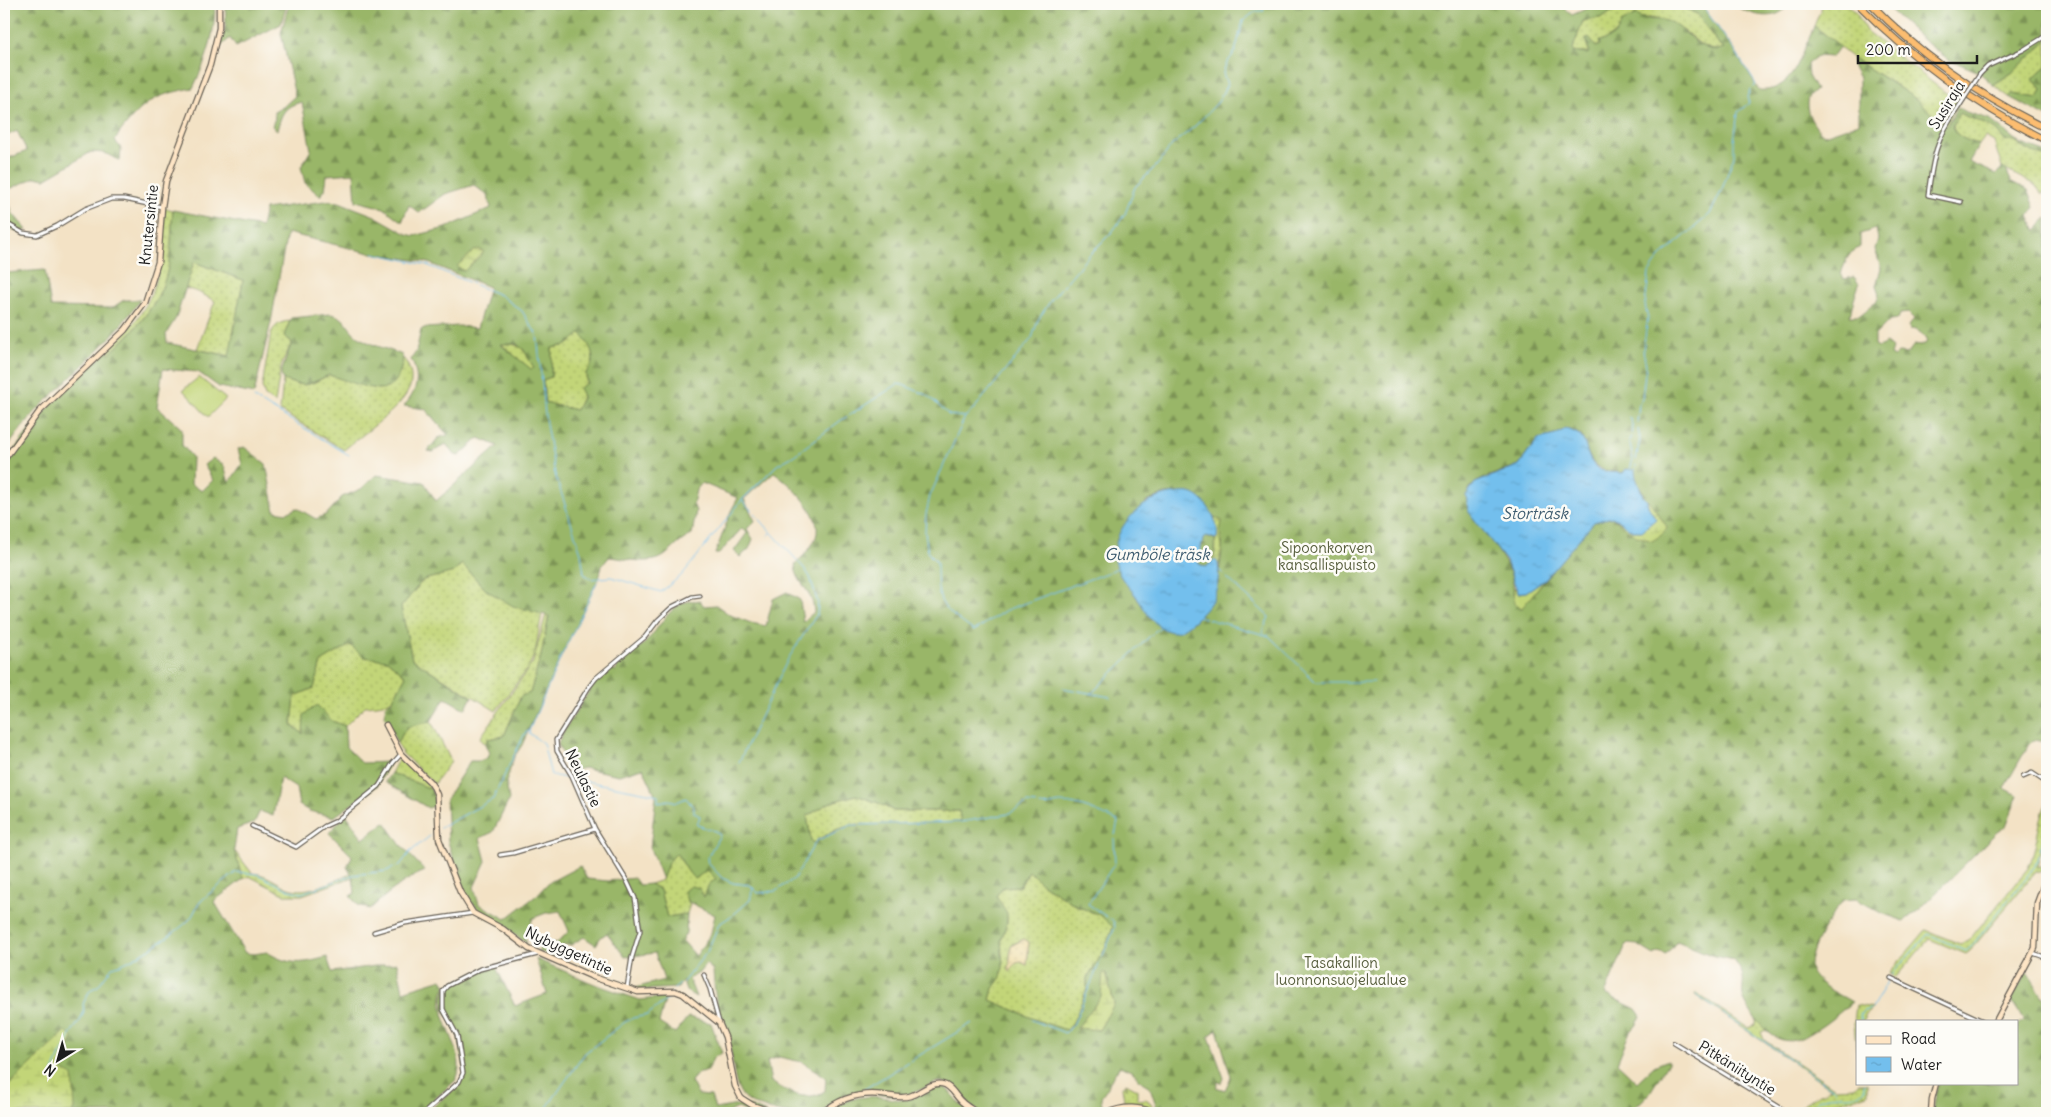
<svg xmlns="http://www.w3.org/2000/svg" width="2051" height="1117" font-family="Delius,sans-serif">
  <defs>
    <pattern id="grass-dots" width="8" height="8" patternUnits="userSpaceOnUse" patternTransform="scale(1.25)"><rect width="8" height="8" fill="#c2d578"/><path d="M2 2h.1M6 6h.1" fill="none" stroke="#a6b667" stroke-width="1.8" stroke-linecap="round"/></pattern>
    <pattern id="forest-firs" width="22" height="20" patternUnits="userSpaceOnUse" patternTransform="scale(1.25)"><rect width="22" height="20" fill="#99b668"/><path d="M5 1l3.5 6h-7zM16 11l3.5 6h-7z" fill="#7c9355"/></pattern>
    <pattern id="wetland-marsh" width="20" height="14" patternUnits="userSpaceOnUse" patternTransform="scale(1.25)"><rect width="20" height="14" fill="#c2d578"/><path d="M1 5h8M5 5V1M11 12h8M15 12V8" fill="none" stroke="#a6b667"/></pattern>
    <pattern id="sand-dots" width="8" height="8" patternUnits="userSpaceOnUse" patternTransform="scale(1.25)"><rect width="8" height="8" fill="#eeda9e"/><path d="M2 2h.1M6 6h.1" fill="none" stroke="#ccba88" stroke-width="1.8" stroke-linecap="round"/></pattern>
    <pattern id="water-ripples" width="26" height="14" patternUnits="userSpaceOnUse" patternTransform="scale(1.25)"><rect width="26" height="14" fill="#73bfed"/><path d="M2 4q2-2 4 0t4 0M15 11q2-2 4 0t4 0" fill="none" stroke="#63a4cb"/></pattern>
  </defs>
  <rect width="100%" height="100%" fill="#fdfcf7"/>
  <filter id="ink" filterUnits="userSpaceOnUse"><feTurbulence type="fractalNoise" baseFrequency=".02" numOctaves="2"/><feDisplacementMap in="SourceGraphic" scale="10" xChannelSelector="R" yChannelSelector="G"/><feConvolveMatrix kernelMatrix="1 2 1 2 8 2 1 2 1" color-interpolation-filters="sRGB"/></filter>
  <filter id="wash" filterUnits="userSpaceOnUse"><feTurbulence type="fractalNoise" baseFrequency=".0096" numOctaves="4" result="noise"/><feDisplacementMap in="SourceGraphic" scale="20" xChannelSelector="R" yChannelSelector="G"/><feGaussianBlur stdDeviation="1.12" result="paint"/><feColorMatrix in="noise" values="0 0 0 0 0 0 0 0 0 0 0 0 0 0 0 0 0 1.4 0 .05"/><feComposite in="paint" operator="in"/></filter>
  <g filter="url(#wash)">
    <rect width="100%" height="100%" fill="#f3e2c5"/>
    <path fill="url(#grass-dots)" stroke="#6f784a" fill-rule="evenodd" d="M1622,4H1677L1697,14L1713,37L1725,48C1707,56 1696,39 1684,31C1678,27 1657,18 1650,18C1644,18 1642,20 1636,15L1626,21L1615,34L1596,47L1592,42L1585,40L1590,53H1573L1574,45L1583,21L1604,17Z
      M1823,4H1846L1857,14L1866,31L1959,103L1951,115L1946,128C1922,101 1893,83 1863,65C1845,54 1830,38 1814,26Z
      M2047,41V66L2033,79L2042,90L2038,98L2012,94L2009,97L1993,85L2013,72Z
      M1959,113L1994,128L2006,141H2013L2027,150L2047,157V191L2042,194L2035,185L2002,168L1994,142L1985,137L1979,145C1961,138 1944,134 1959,113Z
      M165,208L173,210C171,230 172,253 167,272C159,306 133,331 109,354L107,351C160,303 160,275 165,208Z
      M194,262L243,280L230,356L197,349L215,301L198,292L185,288Z
      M290,321L284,336L292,342L281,366L275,403L265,396L262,387L271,333C276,324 280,322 290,321Z
      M581,332C591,347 599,358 586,373C587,387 582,397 576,410L545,403L543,380L551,377L552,348L567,345Z
      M500,343C523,344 523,348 534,368L531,370Z
      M403,358C411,367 414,381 408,391C400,409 360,436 344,450L280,411L283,380C307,388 307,386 329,375L377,389L387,388L400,372Z
      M462,564L486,590L542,613L535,653L529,666L496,711L412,659L401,607L423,580L453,572Z
      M546,614L549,616L541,656L530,693L521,696L504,736L488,739L485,744L480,738L533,662Z
      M350,644L364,656L387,660L406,676C391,702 396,704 365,706L345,726L332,721L303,734L292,725L295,696L314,688L321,662Z
      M431,721L451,761L434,784L403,754L397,743L407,727Z
      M399,758C409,759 425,781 431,789L391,773Z
      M856,795L876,802L894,811H959L961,822L885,825L857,824L836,830L818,839L814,843L811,841L807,816L831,802Z
      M2047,802V831L2037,866L2047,867L2045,872L2036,871L1970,951L1966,954L1929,939L1896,977L1889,973L1926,930L1960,944L1969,940L2028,868C2038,847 2037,823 2047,802Z
      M234,850L252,873C267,874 275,882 288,888C308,895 332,881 351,874L353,877L302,895H286L249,876L243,879Z
      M676,853C683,861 687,873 695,879L707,869L717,879L703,897L686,901L690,904L687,914L667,917L660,890L650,884L662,880L668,863Z
      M1029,871L1041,883L1079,907L1100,915L1110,922L1113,927L1104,951L1087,978V989L1072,1025L1066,1030L1039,1021L990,1000L993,988L1001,977L1003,966L1001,941L1007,922L1006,913L996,896L1003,887L1020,886ZM1024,939L1029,942L1027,965L1021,962L1016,963L1009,970L1011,945Z
      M1696,993L1748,1028L1756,1025V1020L1767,1030L1761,1032L1764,1040L1835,1088L1855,1087L1858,1083H1867V1094L1844,1101L1828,1103L1811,1113H1794L1787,1109L1794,1111L1819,1094L1831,1088L1695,995Z
      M1856,1005L1873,1008L1864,1016V1021H1857V1057L1854,1023Z
      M1125,1083V1088H1127L1126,1083L1137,1089V1098L1139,1100L1146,1099L1151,1103L1152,1108L1150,1109L1125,1105L1122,1088Z"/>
    <path fill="url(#forest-firs)" stroke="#5a6942" fill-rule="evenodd" d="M4,4H215C215,36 207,59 193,88C163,94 152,96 131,119C125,126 119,132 115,141L121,148L120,161L105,153L91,152L45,179L36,177L5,191L13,214L27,230L17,232L4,224V184L7,182L4,175V160L27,151L17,131L4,137Z
      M225,4H287L281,24L236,47L230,38L220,47L226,23Z
      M289,4H1559L1572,15L1597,4H1622L1604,17L1583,21L1574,45L1573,52L1587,54L1590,52L1585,40L1589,38L1596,47L1600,45L1599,41C1609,41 1620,32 1621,23L1636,15C1647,22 1660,17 1672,23C1688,31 1703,57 1724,48L1718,43L1697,14L1677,4H1701L1735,51L1759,90C1781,92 1793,76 1800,59C1804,48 1810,38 1814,26L1840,46L1832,57L1817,56L1807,64L1808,76L1816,90C1797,98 1812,127 1824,135L1859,123V78L1852,65L1853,58L1916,99L1946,127L1958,108L1966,112L1989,119L2019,143L2047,153V157L2033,153L2015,142L2004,140L1994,128L1959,113L1952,126C1955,137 1969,141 1979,145L1969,162L1996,174L2002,168L2006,170L2011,181L2028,190L2035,207L2029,216L2036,231L2044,220L2047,218V742L2034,740L2029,744L2004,788L2018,795L2006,826L1997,832L1920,909L1904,921L1884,914L1856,899L1843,900C1833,913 1802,957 1812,973C1820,987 1839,994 1852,1002C1837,1015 1814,1035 1795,1040C1773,1046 1752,1017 1744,1000C1741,993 1744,984 1743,977C1742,971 1737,965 1734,960L1711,955L1677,941L1666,955L1659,952L1654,955L1638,945L1628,944L1625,947L1605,994L1636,1009L1641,1016L1636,1026L1630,1031L1617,1063L1637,1082L1654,1066L1668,1060V1063L1649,1094L1629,1113H1240L1237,1108L1224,1112L1225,1113H1164L1158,1111L1150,1087L1142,1082L1133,1072L1120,1066C1117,1071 1113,1075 1111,1080C1109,1082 1109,1085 1108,1087C1102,1098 1098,1095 1104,1109L1102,1113H980L962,1100L952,1086L943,1082H937C926,1087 914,1094 902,1095C885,1096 869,1091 852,1093C835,1096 827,1111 817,1113C800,1117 756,1110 744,1098C733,1086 734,1066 731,1051C729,1041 724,1032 721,1022C716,1005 714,987 713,970L706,964L699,973L689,979L696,997L686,991L683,980L678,988L638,990L635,988L664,980L655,953L625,957L607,933L601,937L596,945L584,937L571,945H563L557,958L538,951L544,942L557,943L569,931L560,911L546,913L533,918L525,938L527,944L504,926L487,917L472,903L465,893L448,842L446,799L470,761H479L487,758L489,753L485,744L488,739L504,736L521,696L530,693L541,656L549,616L513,606L486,590L462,564L454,572L423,580L401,607L412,659L472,697L465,709L445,698L431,721L407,727L397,743C393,736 389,721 384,716L386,705L392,701L406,676L387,660L364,657L350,645L321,662L314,688L295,696L292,725L303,734L304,715L317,705L332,721L345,726L346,747L362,763L391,762L377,786L334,817L309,811L299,805L296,788L280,778L273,816L260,811L254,823L237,829L234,850L243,879L214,901L245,953L254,954L267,952C289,966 303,964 327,957L332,972L397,963L403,991L442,979L446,985C428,1015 470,1048 456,1080L419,1113H72L75,1109L59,1069L73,1039L66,1031L4,1090V465C34,419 67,388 107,351L109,354C134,331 159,306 167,272C172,253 171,230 173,210L261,227L265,209L326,201L339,202L375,216L407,234L414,236L446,228L491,208L488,196L474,185L445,194L419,213L409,205L402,222L384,208L356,201L354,173L327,175L325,190L320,196L305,183L301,167L311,150L302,102C284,106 282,113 277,130L272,126L275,118L274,112L283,107L295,96L281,33ZM1876,229L1878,239L1875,249L1881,268L1876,286L1879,295L1876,302L1859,316H1850L1852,306L1859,284L1854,277L1844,279L1841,273L1849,254L1860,247V234ZM287,233L366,252L426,262L489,287L477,328L459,326L424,328L421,330L416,352L411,359C420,378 418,390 404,406L425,409L448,435L438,438L428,451L433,452L446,444L455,455L459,456L479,438L498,446L436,501L424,482L376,475L361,489L342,497L327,514L316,519L297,508L287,513L275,511L266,464L244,447L238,449L242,464L229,483L224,466L213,458L204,465L213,480L202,491L191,484L192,457L182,445V429L157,407L163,369L198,372L219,387L254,394L271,322ZM474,251L484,252L464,271L458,267ZM194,262L243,280L229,356L167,343L166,334L176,318ZM1908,313L1914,319L1908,326L1910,329C1920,330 1923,334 1927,342L1921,346L1914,345L1907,354L1898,353L1894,357L1890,355L1892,348L1886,343L1879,347L1875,345V335L1890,320L1898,319L1900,314ZM581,333C591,348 599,358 586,373L587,383L579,388L583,396L576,410L545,403L543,380L551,377L552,348L567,345ZM500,344H516L524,350L534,368L531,369ZM1565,429L1581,435C1592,464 1591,470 1623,473L1626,469L1630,470L1641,489L1643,497L1650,502L1634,535L1612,517L1594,522L1587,529L1534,593L1513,595C1516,574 1502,559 1493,542C1485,524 1477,506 1469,489L1475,483L1489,476L1519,465L1538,439L1555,435ZM774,472C790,483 824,515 816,537C812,548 802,557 795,565C796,584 813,589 814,612L803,622L800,600L787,592L773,599L766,626L751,623L730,615L716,605L704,606L700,601C673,597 662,625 646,642C638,650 624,655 618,664C617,666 617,669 616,671L612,669L593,685L562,734L558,744L571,771L584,768L619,775L643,768L656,796L650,848L662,880L668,863L676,853C683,861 687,873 695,879L707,870L716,879L709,884L704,897L699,888L691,886L684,891L687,901L715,915L711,933L696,956L682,940L686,933L687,914L667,917L660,890L650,884L639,885L634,878L608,881L587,879L580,866L548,883L537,895L506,919L479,904L474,887L486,861L480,838L493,832L509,800L506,782L514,757L522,745L561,657L599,578L602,566L609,557C624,558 650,566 664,556C674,549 680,540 692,535L696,511L693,504L696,490L702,483L738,498L731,511L715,554H719L742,528L747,533L734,551L740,557L749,549L753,539L747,529L755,521L744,499ZM1189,493L1204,503L1214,517L1222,521C1221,524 1220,528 1220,532C1220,537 1223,542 1222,547C1220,581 1211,616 1178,631L1146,611L1135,595L1146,502L1165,494ZM856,795L876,802L894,811H959L961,822L851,825L836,830L814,843L811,841L807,816L831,802ZM1029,871L1041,883L1079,907L1100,915L1113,927L1104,951L1087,978V989L1072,1025L1066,1030L1039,1021L990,1000L993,988L1001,977L1003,966L1001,941L1007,922V913L996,896L1003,887L1020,886ZM1106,973L1114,1004L1099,1030L1077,1028L1101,997ZM1217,1029L1231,1077L1225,1090L1216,1087L1218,1082L1222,1083L1224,1078L1209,1037ZM779,1057L802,1062L826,1077L825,1091C805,1103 789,1092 771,1082L767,1061Z
      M1733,4H1784V10C1770,22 1745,13 1733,4Z
      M1884,4H2047V41L2013,72L1993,85L1979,72L1948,59L1923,40Z
      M2047,66V117L2009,97L2012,94L2038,98L2042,90L2033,79Z
      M4,269L5,273L45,270L51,307L112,308L124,300H140C112,341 75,372 40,407C27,420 15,437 4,452Z
      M331,314C346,317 345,324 355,334C367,345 387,348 402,355C404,361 401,368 399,374C397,380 393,386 386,388C374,392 342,379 329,375C307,385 307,388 283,380L281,375L282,370L292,342L284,336L291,318Z
      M1205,537L1215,539C1216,550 1215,560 1206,567L1199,564L1198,561L1201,541Z
      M391,773L431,789L434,796L435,806L428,808L385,782Z
      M346,814L363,839L385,822L400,844L425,871C403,880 387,894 370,909L358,905L350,896L355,893L353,877L347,867L352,856L329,833Z
      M536,959L592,983L640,1000L666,997L659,1023L675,1033L688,1017L711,1023L722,1053L713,1058L708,1071L699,1072L691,1081L698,1095L711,1096L715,1109L744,1104L767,1113H750L738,1108L728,1113H426L460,1084L465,1073L458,1033L444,1010L443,998L446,988L461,979L495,965L515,1006L547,994Z
      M2027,972L2047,1003V1113H1933L1936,1093L1939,1083H2017V1025L2024,1020L2011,1000Z
      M942,1086L948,1090L959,1103L973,1113H826C842,1100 860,1095 881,1097C891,1098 899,1101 909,1099C921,1096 930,1087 942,1086Z"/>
    <path fill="url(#wetland-marsh)" stroke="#6f784a" fill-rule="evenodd" d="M479,249L484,252L464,271L457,266L474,251Z
      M1647,500L1650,502L1667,527L1663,534L1652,541L1634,535L1612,517L1621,522L1632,531L1648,506Z
      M1214,517L1222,521L1220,533L1222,547L1217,578L1200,567L1188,548ZM1205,537L1215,539C1217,550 1215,560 1206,567L1199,564L1198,561L1201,541Z
      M1545,579L1522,608L1516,605L1513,595L1514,587L1518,593L1526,592Z
      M1103,973H1106L1114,1004L1099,1030L1077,1028L1101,997Z
      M66,1031L73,1038L59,1069L73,1076L75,1109L72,1113H4V1090Z"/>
    <path fill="url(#sand-dots)" stroke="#857b5d" d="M1024,939L1029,942L1027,965L1021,962L1016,963L1010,972L1009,970L1011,946Z"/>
    <path fill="#c2d578" stroke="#6f784a" d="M199,377L226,399L208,417L183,390Z"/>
    <path fill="url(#water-ripples)" stroke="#486e84" d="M1565,429C1592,434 1581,453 1596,467C1602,473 1615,472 1623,473L1626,469L1635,470C1635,480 1641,487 1643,497L1647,500L1648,506L1656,519L1642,531H1632L1621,522L1612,517L1594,522L1545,579L1526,592L1518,593L1506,561L1468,511L1466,495L1475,483L1519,465L1538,439L1555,435Z
      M1178,493C1181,493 1186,492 1190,493C1206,497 1220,522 1217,538L1215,539L1207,536L1203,539L1198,561L1199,564L1206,567L1216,559C1222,567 1217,594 1211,602C1205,611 1184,633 1173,632C1156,630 1146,612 1138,599C1132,589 1120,580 1117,568C1105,531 1143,495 1178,493Z"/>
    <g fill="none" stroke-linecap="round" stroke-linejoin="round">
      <path stroke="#73bfed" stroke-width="1" d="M1701,4L1735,51L1756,84L1754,87
        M373,253L427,265L500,295L522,311L537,335L546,424L555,474L581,553L584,574L592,579L598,578
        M254,398L349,455
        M965,417L930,496L926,514L925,531L928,553L937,562C937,606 940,606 974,631L1006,610L1109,572
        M1629,417C1633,425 1635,431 1629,440L1633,459L1630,470
        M1637,423L1639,404L1642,399L1646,365L1643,350L1648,318L1645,305L1649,273L1660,257L1710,214L1721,192L1734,156V141L1738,112L1749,103L1747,97L1750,90
        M1636,460L1640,439L1638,429
        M1635,470L1636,465
        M768,536L771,533
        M1219,570L1222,573
        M1111,571L1117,568
        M1224,575L1269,617L1265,626
        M1198,616L1205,618
        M1208,619L1269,636L1316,682H1374
        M1154,632L1160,627
        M1262,633L1264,628
        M1063,688L1110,697
        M1092,693L1152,634
        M529,731L530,734L543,743L551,775L571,779
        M739,762L788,659L817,614L818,603L810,577L804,568L743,501
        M575,779L658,795V802L669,800L677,802L686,798L694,808V813L700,816L697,825L715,831L720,835L707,858L708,863L722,878L733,883L750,885L758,893L776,891L795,878L816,841L851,825L961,822L1008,814L1028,803L1036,804
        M1040,805C1047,807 1052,804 1060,803C1080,803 1099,813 1118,821L1115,835
        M440,828L493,799L525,733L529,731L561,657L599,578L611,577L661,592L682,575L742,500L777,465L793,456L840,421L898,384L903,385L927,395L949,415L965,417L973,410L1032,338L1038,320L1051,300L1090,254L1112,232L1125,214L1135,187L1158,164L1172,145L1195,126L1218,102L1227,84L1223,73L1227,63L1235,52L1243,21L1256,11H1264L1260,4
        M1892,974L1928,934L1966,951L1971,947L2035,866L2047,829V820
        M683,982L707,952L719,924L733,915L750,900L753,888
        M674,989L680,984
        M1696,995L1835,1090L1836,1094
        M1032,1020L1065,1033L1073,1025L1115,927L1114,922L1088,904L1115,863L1114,838
        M1861,1021L1860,1015L1863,1011L1872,1009L1889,978
        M50,1079L60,1055L69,1040L70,1034L80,1021L84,1011L83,1004L90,990L98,986L112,967C128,965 179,931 190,919C194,914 196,907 200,902C211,891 225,882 236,872L257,874L289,890L302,893L353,875L386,871L400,865L410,852L435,832
        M863,1090L972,1023
        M543,1113L585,1053L625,1022L633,1018L647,1015L668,999L671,993
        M1808,1113C1812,1109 1816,1100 1821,1098C1834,1092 1854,1101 1864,1090V1083"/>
    </g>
  </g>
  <g filter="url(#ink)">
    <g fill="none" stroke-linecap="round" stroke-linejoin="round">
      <g stroke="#676157" stroke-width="5.5">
        <path id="street" d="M1980,74L1988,66L2023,50L2047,35
          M1958,108C1936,139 1933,157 1928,195L1961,202
          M4,222L23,233L37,235L57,226L85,209L111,199H124L162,207
          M2023,777L2032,773L2047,783
          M252,826L296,847L325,826L336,821L379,786L393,763L401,754
          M500,855L513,853L595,829
          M374,932L405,923L473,913
          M2033,953L2047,958
          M704,975L710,989L719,1022
          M1891,978L1983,1021
          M627,988L632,957L640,931L635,898L627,881L595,829L572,776L557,751L556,740L589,687L596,678L645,637L658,620L672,607L692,597L700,596
          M1674,1043L1789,1113
          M424,1113L459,1082L463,1073L457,1035L443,1009V991L447,986L480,969L538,954"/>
      </g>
      <g stroke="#676157" stroke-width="7">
        <path id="secondary" d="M4,460L39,412L125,330L145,303L158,262L162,207L166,181L210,65L219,28V4
          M386,725L401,754L430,782L434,788L437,795L439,839L460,892L473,913L503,929L529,949L593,977L638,992L675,991L683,994L719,1023L725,1037L735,1086L741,1098L752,1105L775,1113
          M1996,1021L2035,948L2037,903L2047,876
          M822,1113C840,1098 859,1092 883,1095C892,1096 900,1099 910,1096C920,1093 931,1082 942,1084C951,1085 955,1096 962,1102C966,1106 972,1109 977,1113
          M1107,1113C1125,1105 1139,1107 1157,1113
          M1931,1113L1932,1099L1936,1083"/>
      </g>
      <g stroke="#676157" stroke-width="8">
        <path id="highway" d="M1858,4C1914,61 1976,105 2047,141
          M1871,4C1922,57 1982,97 2047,129"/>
      </g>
      <use href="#street" stroke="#fff" stroke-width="3"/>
      <use href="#secondary" stroke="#fee5c5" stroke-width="4.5"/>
      <use href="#highway" stroke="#fcbd6f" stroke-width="5.5"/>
      <g stroke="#676157" stroke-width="5.5" stroke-linecap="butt">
        <path id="street-bridge" d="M1958,108L1980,74"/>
      </g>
      <use href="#street-bridge" stroke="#fff" stroke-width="3"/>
    </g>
  </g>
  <g text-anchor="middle" stroke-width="5" stroke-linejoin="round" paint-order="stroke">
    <g font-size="15" fill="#1c1c1c" stroke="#fdfcf7">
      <text transform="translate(1947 105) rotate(-58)" y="5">Susiraja</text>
      <text transform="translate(149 225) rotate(-84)" y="5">Knutersintie</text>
      <text transform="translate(583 778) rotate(64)" y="5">Neulastie</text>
      <text transform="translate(569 951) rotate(25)" y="5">Nybyggetintie</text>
      <text transform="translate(1737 1068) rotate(32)" y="5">Pitkäniityntie</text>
    </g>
    <g font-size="15" fill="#565d3c" stroke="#fdfcf7">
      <text x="1327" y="553">Sipoonkorven<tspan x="1327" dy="17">kansallispuisto</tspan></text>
      <text x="1341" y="968">Tasakallion<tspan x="1341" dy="17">luonnonsuojelualue</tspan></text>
    </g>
    <g font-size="16" font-style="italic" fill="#3f5d70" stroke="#fdfcf7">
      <text x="1535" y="519">Storträsk</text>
      <text x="1157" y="560">Gumböle träsk</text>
    </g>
  </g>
  <rect width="2051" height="1117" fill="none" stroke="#fdfcf7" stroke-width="20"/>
  <rect x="1856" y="1020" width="162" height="65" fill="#fdfcf7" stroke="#a3a29f"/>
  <rect x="1866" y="1036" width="25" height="8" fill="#fee5c5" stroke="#a3a29f"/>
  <text x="1901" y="1044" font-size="15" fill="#1c1c1c">Road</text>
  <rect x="1866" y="1057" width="25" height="15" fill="url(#water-ripples)" stroke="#a3a29f"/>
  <text x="1901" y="1070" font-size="15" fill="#1c1c1c">Water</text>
  <g transform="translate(58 1060) rotate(217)" stroke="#fdfcf7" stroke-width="4" paint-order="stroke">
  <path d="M0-4L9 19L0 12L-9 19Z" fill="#1c1c1c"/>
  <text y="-8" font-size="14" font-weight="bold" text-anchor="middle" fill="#1c1c1c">N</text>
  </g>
  <path d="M1858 55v8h119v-8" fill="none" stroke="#1c1c1c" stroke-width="2.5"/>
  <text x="1866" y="55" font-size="15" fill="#1c1c1c" stroke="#fdfcf7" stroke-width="4" paint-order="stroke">200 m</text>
</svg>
